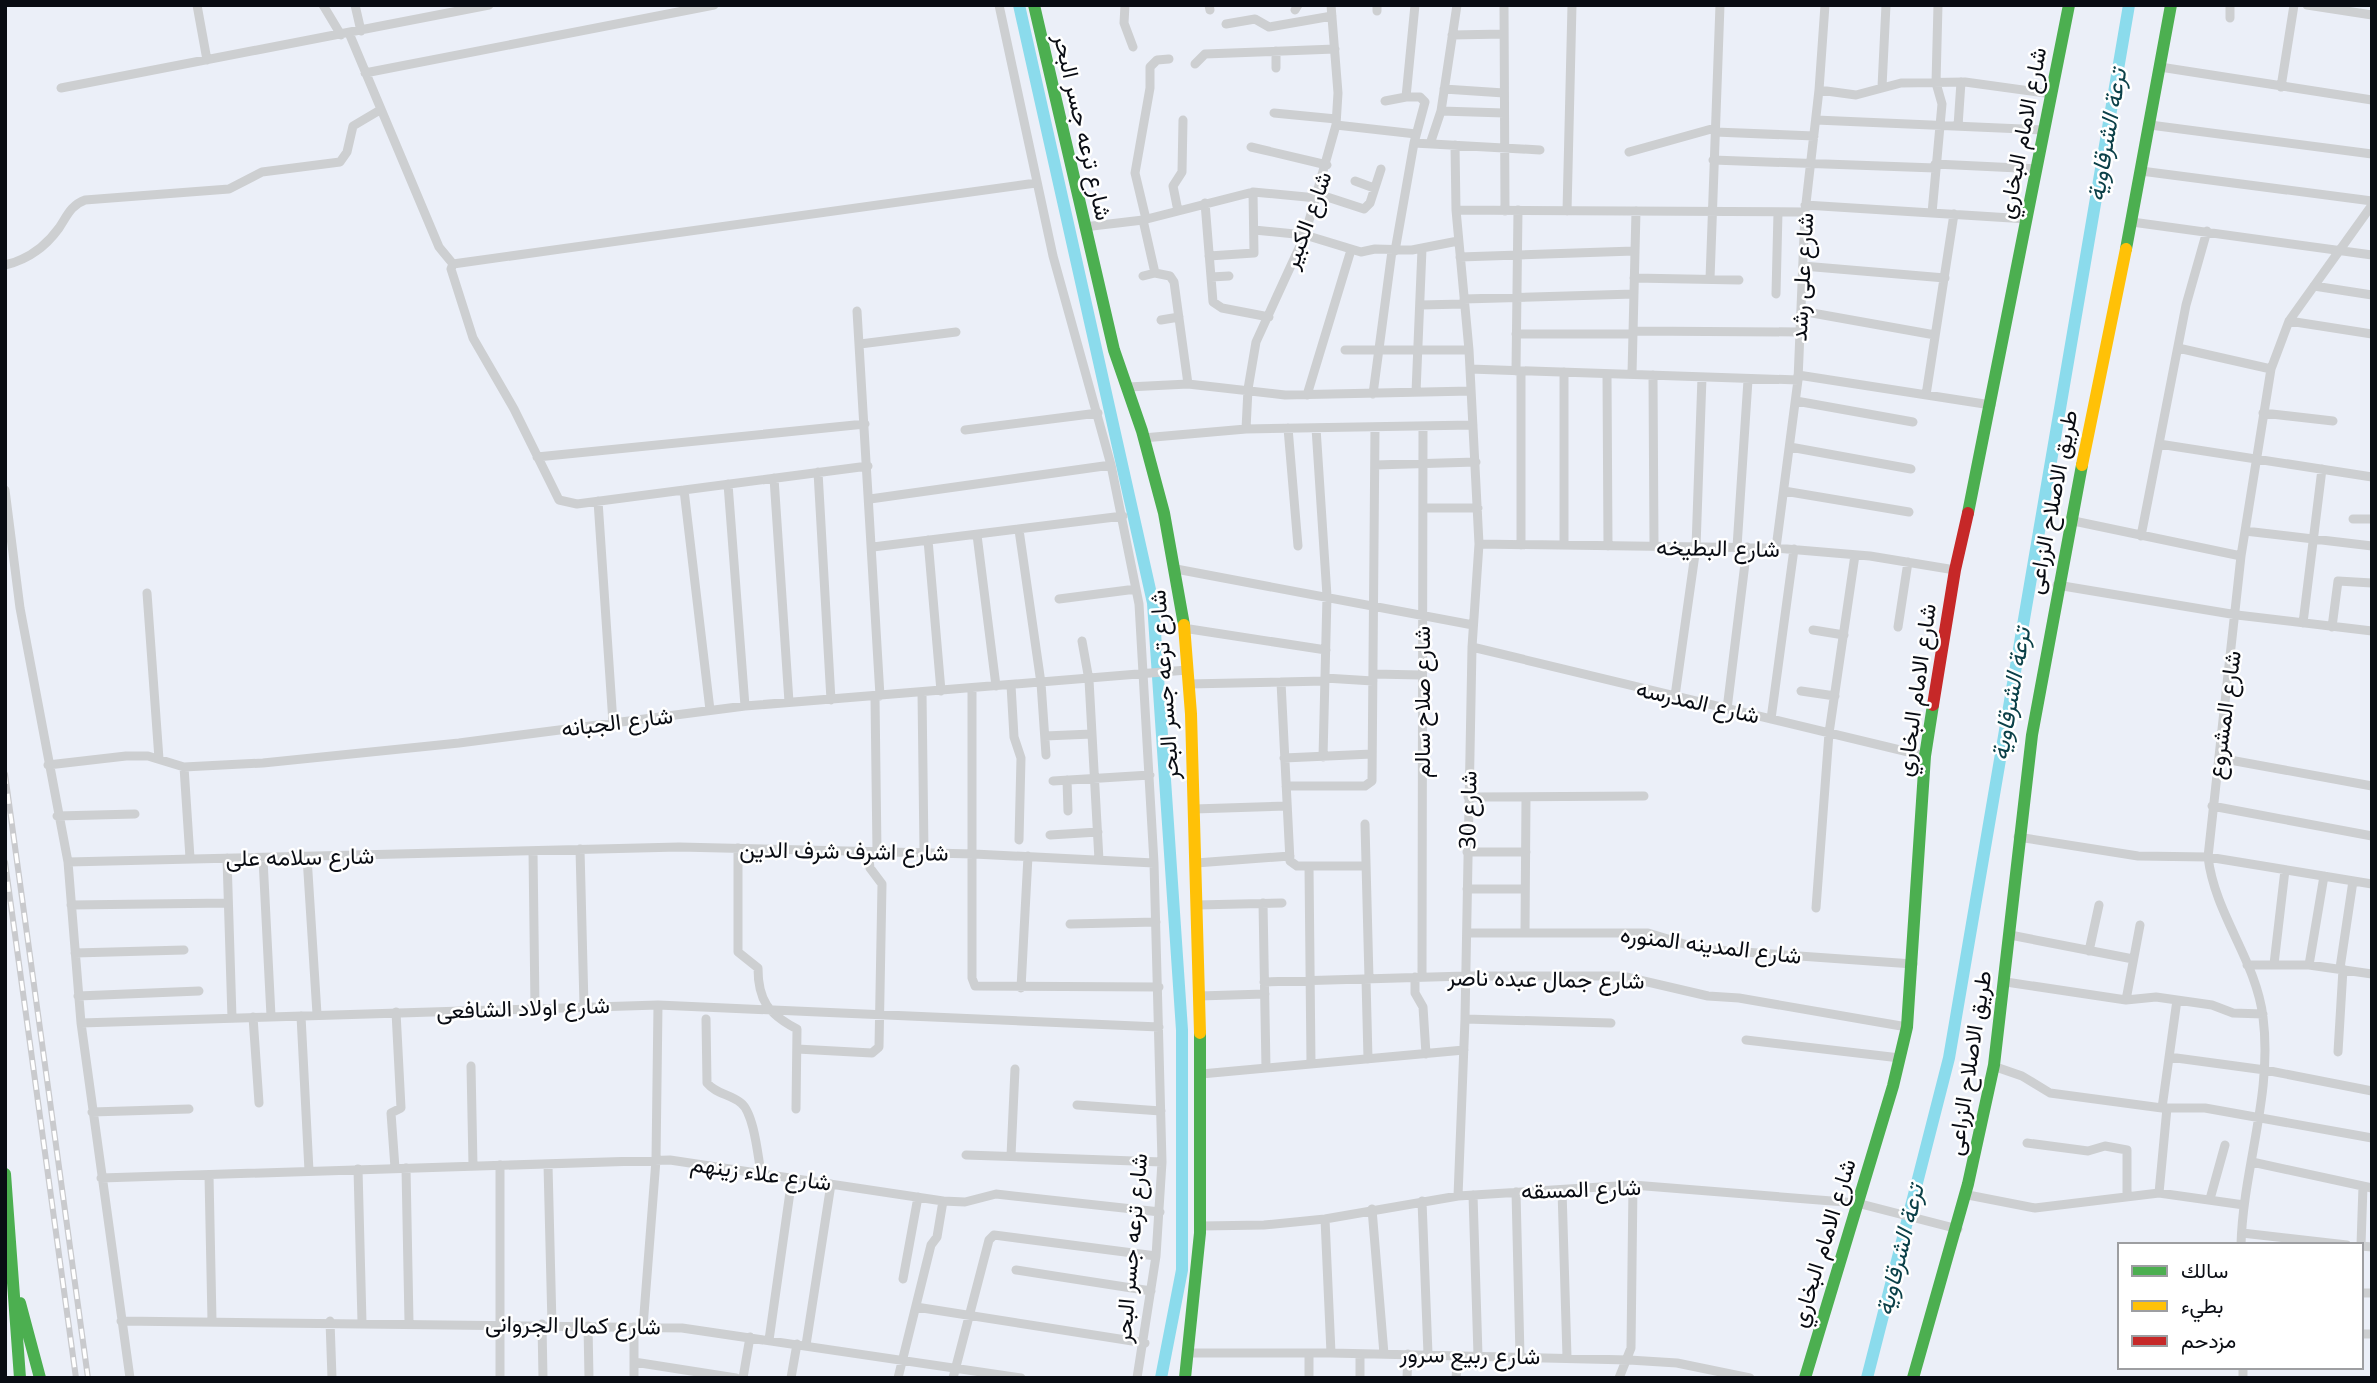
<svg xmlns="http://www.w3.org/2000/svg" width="2377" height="1383" font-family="'Noto Sans',Vazirmatn,sans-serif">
  <rect width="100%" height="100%" fill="#ebeff8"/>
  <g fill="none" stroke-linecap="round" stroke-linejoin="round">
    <path stroke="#8bdbec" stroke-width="12" d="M1019,5L1153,603L1182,1030V1270L1161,1378
      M1867,1378L1949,1058L2129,5"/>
    <path stroke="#cdcfd1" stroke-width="9" d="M197,5L207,60
      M323,5L341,35
      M355,5L361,31
      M999,5L1053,256L1111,465L1139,604L1154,863L1162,1162L1156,1256L1137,1378
      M1125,5L1124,23L1133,47
      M1209,5L1210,10
      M1504,5L1505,211
      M2230,5V18
      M2307,5L2372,15
      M1295,10L1298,5
      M1377,11V5
      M1226,24L1255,19L1269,27L1332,16
      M349,33L439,247L453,264
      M1452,35L1504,34
      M1276,51V68
      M1195,64L1205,54L1335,49
      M2160,67L2372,100
      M365,73L714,5
      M1882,87L1886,5
      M2281,87L2294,5
      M61,88L489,5
      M1444,89L1504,93
      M1819,90L1856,95L1901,83L1965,82L2052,94
      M1385,101L1406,97L1415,5
      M1441,111L1504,113
      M1274,113L1336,119
      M1816,120L2044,130
      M1336,125L1416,134
      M2150,125L2372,154
      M1958,126L1961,82
      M1715,132L1814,136
      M1414,143L1540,150
      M1430,144L1441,111L1457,5
      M1455,145L1456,210L1469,350L1479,544L1472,647L1465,1019L1458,1196
      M1251,147L1327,165
      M1629,152L1715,128
      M1713,160L1935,168
      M1935,164L2037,169
      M2141,171L2372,201
      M1355,181L1374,188
      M1318,194L1364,209L1370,203L1381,169
      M1205,203L1213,302L1222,308L1269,317
      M1805,205L2027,219
      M1456,210L1805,212
      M1178,211L1173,186L1182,172L1183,120
      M1567,211L1572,5
      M1932,213L1942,104L1936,83L1938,5
      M1146,219L1135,173L1150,88V67L1157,60L1169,59
      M1143,220L1155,273L1170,276L1174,282L1188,384
      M2132,222L2372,255
      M1084,227L1143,220L1253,192L1317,198
      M1254,230L1305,235L1361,252L1375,249L1412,250L1458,241
      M1395,251L1414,143L1425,102L1420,97H1406
      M1209,256L1254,253L1253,192
      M1460,257L1634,251
      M5,265C27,260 46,246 59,228C67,216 71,205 85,200L229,189L262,172L340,162L347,152L353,126L380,110
      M1803,266L1945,278
      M1143,276L1155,273
      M1211,277L1229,276
      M1634,278L1739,280
      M1710,279L1720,5
      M2314,286L2372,295
      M1776,294L1778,212
      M1464,299L1634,294
      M1420,305L1464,304
      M857,311L880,696
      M1801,311L1935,335
      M1161,320L1179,317
      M2289,321L2372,334
      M1633,331L1799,332
      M1516,334H1633
      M860,344L956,332
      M2178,348L2271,369
      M1345,350H1469
      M1470,369L1798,380
      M1516,371L1518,210
      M1564,372V545
      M1607,374L1608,546
      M1632,374L1636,211
      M1653,375L1654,546
      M1798,375L1991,405
      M1128,387L1188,384L1285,395L1471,391
      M1416,392L1422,249
      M1373,394L1392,251
      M1307,395L1351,250
      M1926,395L1954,214
      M1796,401L1913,422
      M2263,413L2333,421
      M1288,428L1298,546
      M1316,428L1327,596L1323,757
      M1246,429L1248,389L1256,342L1305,235L1336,125L1338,93L1331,5
      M965,430L1098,413
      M1143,438L1246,429L1473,425
      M2159,444L2372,477
      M1790,447L1911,469
      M537,457L865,424
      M1375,465L1476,462
      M868,466L577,504L559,500L514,409L473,338L451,269L453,264L460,263L1036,183
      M818,472L831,700
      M774,478L789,702
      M728,484L745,706
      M5,490L20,608L68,862L81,1023L130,1378
      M684,490L710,710
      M1784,491L1909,512
      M870,499L1111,465
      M598,501L613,723
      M1424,508H1478
      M2353,519H2372
      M2069,520L2241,556
      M1019,530L1041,683L1046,755
      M2245,531L2372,546
      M977,535L996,686
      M2141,536L2186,305L2207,231
      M928,540L941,691
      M1479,544L1776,548L1870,556L1955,570
      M1521,545V371
      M873,547L1123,516
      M1737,547L1748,380
      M1776,548L1798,380L1805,212L1819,90L1825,5
      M1176,569L1473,625
      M2057,585L2237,615L2372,631
      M147,593L159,759
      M1059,599L1136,589
      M2303,623L2322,469
      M1898,627L1908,562
      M2332,627L2338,581L2372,583
      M1183,628L1326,650
      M1813,630L1844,635
      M1082,641L1089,680L1099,860
      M1472,647L1925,756
      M1373,674L1421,675
      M1325,678L1373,681
      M1281,682L1290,861L1297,866H1366
      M1188,684L1325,681
      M1011,685L1014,737L1021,758L1019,840
      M972,688V978L975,986L1159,987
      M1801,691L1835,696
      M922,692L924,852
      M1675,696L1696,547L1702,377
      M875,697L877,852
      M1727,709L1747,547
      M1771,719L1794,549
      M1045,736L1092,734
      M1284,758L1372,754
      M2219,758L2372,786
      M48,765L126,756H148L184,767L263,763L459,743L745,706L1187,670
      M184,767L190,858
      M1067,780L1068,811
      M1053,781L1150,775
      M1286,786H1365L1372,781L1375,427
      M1468,797L1644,796
      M2212,806L2372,836
      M1194,809L1287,806
      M57,816L135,814
      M1365,824L1369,979
      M1050,835L1098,832
      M2018,837L2138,856L2208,857L2372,884
      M738,848V952L758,968C758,1000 768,1014 797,1029L796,1109
      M580,849L584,1006
      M533,851L535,1008
      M1467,852H1526
      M307,857L317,1014
      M227,858L232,1018
      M263,859L271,1016
      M68,862L679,847L974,854L1154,863
      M1196,863L1290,856
      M1309,866L1311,1064
      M1467,889H1525
      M1263,903L1266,1068
      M71,905L228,903
      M1197,905L1282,903
      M1816,908L1829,733L1855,555
      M1070,924L1156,922
      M1467,933H1648L1701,949L1913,964
      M1525,933L1526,797
      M2010,935L2133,959
      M2089,951L2099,905
      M75,953L184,950
      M2274,964L2285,870
      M2247,965H2309L2372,974
      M2309,965L2324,876
      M2340,968L2353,881
      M1415,977V993L1423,1007L1426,1054
      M1422,977L1423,426
      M1366,979L1368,1059
      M1264,982L1466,976H1622L1708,996L1739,998L1907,1027
      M2006,982L2126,1000L2156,997L2212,1005L2233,1013L2263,1014
      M1021,988L1028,856
      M78,996L199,991
      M1199,996L1265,994
      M2126,1000L2140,925
      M301,1016L309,1171
      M253,1017L259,1103
      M706,1019L707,1083C716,1094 730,1094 741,1103C754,1113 758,1157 761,1173
      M1465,1019L1611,1023
      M81,1023L658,1005L1159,1027
      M1746,1040L1900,1058
      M797,1049L872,1053L879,1047L882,884L870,868L868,852
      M2338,1052L2343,969
      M2169,1057L2265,1070L2372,1091
      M471,1066L473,1166
      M1993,1066L2022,1076L2050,1093L2162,1108H2205L2372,1138
      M1201,1074L1464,1050
      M1077,1105L1161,1111
      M2162,1108L2177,1000
      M92,1112L189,1109
      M2027,1143L2088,1151L2105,1146L2127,1150V1196
      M966,1155L1162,1162
      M1011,1156L1015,1069
      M2252,1162L2372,1188
      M500,1165V1378
      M548,1165L552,1325
      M395,1168L391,1113L401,1108L396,1012
      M406,1168L409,1322
      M358,1169L362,1322
      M209,1175L212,1321
      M101,1178L670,1160L943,1201L965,1202L996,1194L1160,1212
      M1562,1190L1567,1357
      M1516,1192L1520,1356
      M2159,1193L2167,1108
      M1473,1195L1478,1355
      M1968,1195L2035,1208L2159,1193L2244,1205
      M2210,1199L2225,1145
      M1422,1201L1428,1354
      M1372,1209L1384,1354
      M1325,1219L1331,1353
      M1202,1226L1264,1225L1325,1219L1458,1196L1633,1185L1857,1203L1958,1229
      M2242,1233L2347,1245
      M2241,1245C2243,1168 2273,1095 2263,1017C2256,960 2215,915 2208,857L2241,556L2271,369L2289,321L2372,205
      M2361,1245L2363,1186
      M2361,1246L2372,1247
      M1016,1270L1151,1291
      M903,1279L918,1197
      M2361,1293H2372
      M916,1307L1145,1343
      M121,1321L682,1328L1021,1378
      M330,1321L332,1378
      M542,1324L543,1378
      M588,1326L589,1378
      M634,1327V1378
      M643,1327L656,1160L658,1005
      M2361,1334H2372
      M769,1340L792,1178
      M806,1345L831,1184
      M1189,1353H1331L1629,1360L1677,1363L1750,1378
      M1309,1353V1378
      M634,1362L736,1378
      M2243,1367V1378
      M743,1378L750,1337
      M791,1378L797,1344
      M898,1378L931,1245L937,1237L943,1201
      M953,1378L989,1240L994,1235L1156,1256
      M1360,1378V1354
      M1407,1378L1408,1354
      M1456,1378L1458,1355
      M1619,1378L1631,1348L1633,1185"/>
    <path stroke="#4caf50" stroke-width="12" d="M1034,5L1114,350L1142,431L1164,513L1184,625
      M2126,249L2171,5
      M1968,513L2069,5
      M5,1174L20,1378
      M20,1303L40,1378
      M1185,1378L1200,1233V1033
      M1805,1378L1893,1086L1907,1027L1925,756L1933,705
      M1913,1378L1968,1184L1994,1065L2032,735L2082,465"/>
    <path stroke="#ffc107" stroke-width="12" d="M2082,465L2126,249
      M1184,625L1191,714L1200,1033"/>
    <path stroke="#c62828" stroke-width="12" d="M1933,705L1955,570L1968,513"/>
    <g stroke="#c9cacd" stroke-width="6">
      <path id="rail" d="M5,774L88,1378
        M5,862L76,1378"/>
    </g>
    <use href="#rail" stroke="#fff" stroke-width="3.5" stroke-dasharray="10" stroke-linecap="butt"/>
  </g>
  <g text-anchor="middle" stroke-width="5" stroke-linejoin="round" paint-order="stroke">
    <g font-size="23" fill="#090c13" stroke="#fff">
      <text transform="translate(1083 127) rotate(77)" y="8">شارع ترعه جسر البحر</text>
      <text transform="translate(2022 133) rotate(-79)" y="8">شارع الامام البخاري</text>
      <text transform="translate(1307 220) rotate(-70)" y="8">شارع الكبير</text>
      <text transform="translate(1802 277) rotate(-87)" y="8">شارع على رشد</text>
      <text transform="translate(2052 502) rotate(-79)" y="8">طريق الاصلاح الزراعى</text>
      <text transform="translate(1718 548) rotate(1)" y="8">شارع البطيخه</text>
      <text transform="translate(1164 685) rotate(-94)" y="8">شارع ترعه جسر البحر</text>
      <text transform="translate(1916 690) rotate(-82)" y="8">شارع الامام البخاري</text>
      <text transform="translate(1422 702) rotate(-90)" y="8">شارع صلاح سالم</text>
      <text transform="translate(1698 702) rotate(13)" y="8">شارع المدرسه</text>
      <text transform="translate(2224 715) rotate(-82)" y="8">شارع المشروع</text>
      <text transform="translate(617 722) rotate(-7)" y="8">شارع الجبانه</text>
      <text transform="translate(1468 810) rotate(-89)" y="8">شارع 30</text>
      <text transform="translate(844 851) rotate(1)" y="8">شارع اشرف شرف الدين</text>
      <text transform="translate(300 857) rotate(-1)" y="8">شارع سلامه على</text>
      <text transform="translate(1711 945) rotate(7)" y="8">شارع المدينه المنوره</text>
      <text transform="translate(1546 979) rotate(1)" y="8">شارع جمال عبده ناصر</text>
      <text transform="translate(523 1008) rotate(-2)" y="8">شارع اولاد الشافعى</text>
      <text transform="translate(1969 1063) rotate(-81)" y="8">طريق الاصلاح الزراعى</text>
      <text transform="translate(761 1173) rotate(8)" y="8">شارع علاء زينهم</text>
      <text transform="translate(1581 1189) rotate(-2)" y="8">شارع المسقه</text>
      <text transform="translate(1823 1243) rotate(-73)" y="8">شارع الامام البخاري</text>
      <text transform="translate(1131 1248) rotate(-85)" y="8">شارع ترعه جسر البحر</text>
      <text transform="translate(573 1325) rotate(1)" y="8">شارع كمال الجروانى</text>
      <text transform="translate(1470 1355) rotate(1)" y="8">شارع ربيع سرور</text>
    </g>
    <g font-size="24" font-style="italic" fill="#0b4048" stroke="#fff">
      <text transform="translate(2107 135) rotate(-80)" y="8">ترعة الشرقاوية</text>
      <text transform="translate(2011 694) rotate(-80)" y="8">ترعة الشرقاوية</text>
      <text transform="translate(1900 1250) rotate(-76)" y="8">ترعة الشرقاوية</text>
    </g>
  </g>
  <rect width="2377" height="1383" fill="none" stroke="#090c13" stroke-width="14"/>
  <rect x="2118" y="1243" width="245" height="126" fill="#ffffff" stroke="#9d9ea1" stroke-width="2"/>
  <rect x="2132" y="1266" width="35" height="10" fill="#4caf50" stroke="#9d9ea1" stroke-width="2"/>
  <text x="2181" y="1278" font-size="21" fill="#090c13">سالك</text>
  <rect x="2132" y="1301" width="35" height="10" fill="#ffc107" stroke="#9d9ea1" stroke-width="2"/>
  <text x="2181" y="1313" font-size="21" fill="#090c13">بطيء</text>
  <rect x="2132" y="1336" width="35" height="10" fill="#c62828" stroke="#9d9ea1" stroke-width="2"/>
  <text x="2181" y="1348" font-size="21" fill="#090c13">مزدحم</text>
</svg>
